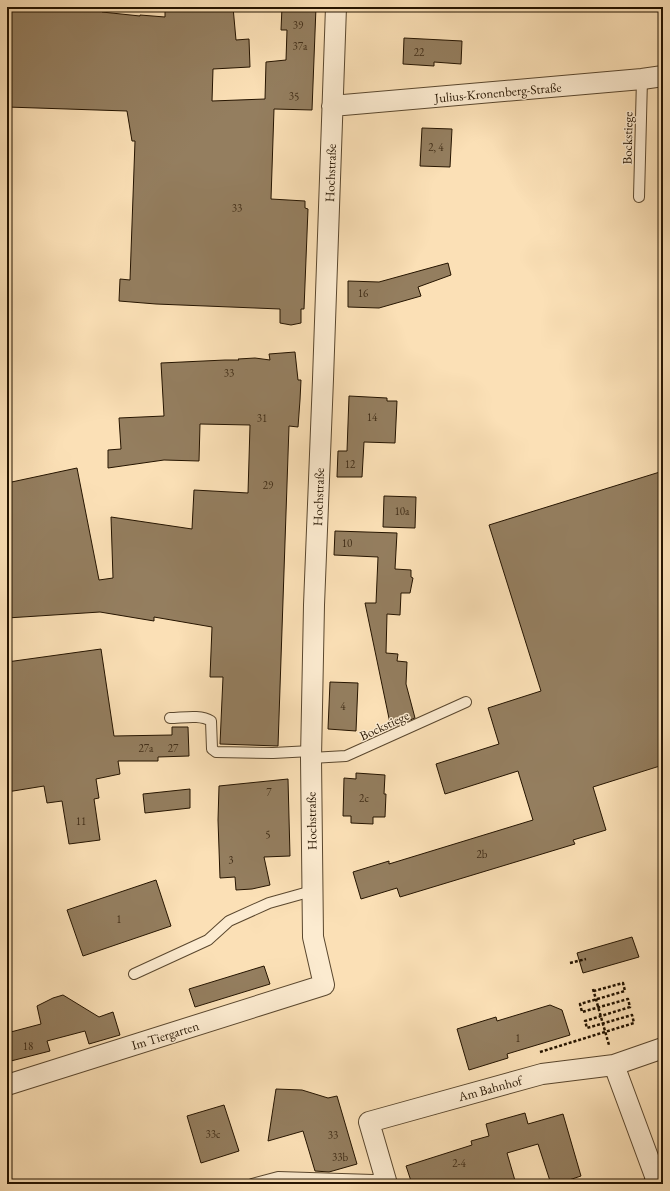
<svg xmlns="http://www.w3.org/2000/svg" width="670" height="1191" font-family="'EB Garamond',serif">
  <rect width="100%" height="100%" fill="#fbe0b6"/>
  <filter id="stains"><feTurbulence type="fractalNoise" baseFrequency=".005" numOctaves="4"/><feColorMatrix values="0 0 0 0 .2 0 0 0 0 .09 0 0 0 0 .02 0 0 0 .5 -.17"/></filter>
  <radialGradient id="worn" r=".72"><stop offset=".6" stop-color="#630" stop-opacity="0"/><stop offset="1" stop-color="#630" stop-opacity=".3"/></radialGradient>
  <path fill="#947e5f" stroke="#251400" d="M7,7H102V12L140,16V15L165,17V7H233L236,40L249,39L250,67L213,69L212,101L265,99L266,62L286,60L287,30H281L282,7H316L312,110L274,109L271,199L305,201V208L308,209L304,309H301V323L291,325L280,323V309L156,304L119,301L120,279L130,280L135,141H132L127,111L7,107Z
    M404,38L462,41L461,64L434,62V66L403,64Z
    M422,128L452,129L450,167L420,166Z
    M448,263L451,275L418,287L421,296L379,308L348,307V281L379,282Z
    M295,352L298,380H301L300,400L298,427L289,426L278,746L220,744L223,677H210L212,627L154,617V621L100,612L7,618V483L77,468L99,580L113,578L111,517L192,529L194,490L248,493L250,425L200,424L199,461L164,460L108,468V450L121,449L119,418L164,416L161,363L225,360H239L238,359L255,358L270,360L269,354Z
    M349,396L387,398V401H397L395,443L364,442L362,477H337L338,451H347Z
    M663,471V765L593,787L606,830L573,840L575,844L400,897L397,888L361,899L353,872L389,861V864L533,820L518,771L445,794L436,764L499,744L488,708L541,691L489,525Z
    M384,496L416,497L415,528L383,527Z
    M335,531L397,533L395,569L411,570V577L413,578L410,593H401L400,615L387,614L386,653L398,654L397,661L407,662L406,684L415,718L391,728L365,603H376L378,557L334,555Z
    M101,649L114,736L172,735V727H188L189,756L158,757V761H118L120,774L96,779L99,798L94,799L100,840L69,844L62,801L47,803L44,786L7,792V662Z
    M330,682L358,683L356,731L328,729Z
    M356,773L385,775L384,794H386L385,817H373V824L351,823V816H343L344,778L356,779Z
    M288,779L290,856L264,857L270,885L252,889L236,890L235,877L220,878L218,820L219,786Z
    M190,789V808L145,813L143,794Z
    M156,880L171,926L83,956L67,910Z
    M632,937L639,957L583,973L577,953Z
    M264,966L270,984L195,1007L189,989Z
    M63,995L99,1017L113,1012L120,1035L89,1044L85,1031L47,1041L50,1051L7,1062V1033L41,1024L37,1006L53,998Z
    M550,1005L562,1010L570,1035L507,1054L508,1058L469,1070L457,1029L496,1017L497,1021Z
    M276,1089L302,1090L328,1098L337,1096L357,1164L329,1172L315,1171L303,1131L268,1141Z
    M224,1105L239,1151L201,1163L187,1116Z
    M525,1113L528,1124L563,1114L581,1176L569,1180L571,1184H551L538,1144L507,1153L516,1184H412L406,1166L472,1145L471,1141L489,1136L486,1124Z"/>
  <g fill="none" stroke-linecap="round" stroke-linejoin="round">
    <g stroke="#5a472e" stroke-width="12">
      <path id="lane" d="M639,197L642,79
        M170,718C182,718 200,714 211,721L212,749L216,752L273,753L311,751
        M311,758L346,756L466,702
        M134,974L208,940L229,921L269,903L312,891
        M252,1184L278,1177L373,1180L385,1177"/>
    </g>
    <g stroke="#5a472e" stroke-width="22">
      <path id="street" d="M332,106L642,79L663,76
        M614,1065L658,1184
        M7,1085L324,985L313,937L311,758L314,605L323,379L336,7
        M369,1122L542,1074L614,1065L663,1048
        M369,1122L387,1184"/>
    </g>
    <g stroke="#251400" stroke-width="24">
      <path id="secondary" d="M655,1184L663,1181"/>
    </g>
    <path stroke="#251400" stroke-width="2.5" stroke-dasharray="3 2" stroke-linecap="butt" d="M570,963L586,959
      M593,989L609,1045
      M540,1052L634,1023L632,1015L587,1028L585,1021L630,1007L628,999L582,1012L580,1004L625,991L623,983L594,991"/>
    <use href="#lane" stroke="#fcebd0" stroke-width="10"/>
    <use href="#street" stroke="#fcebd0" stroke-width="20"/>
    <use href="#secondary" stroke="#fcebd0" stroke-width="22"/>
  </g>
  <g text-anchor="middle" stroke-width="3" stroke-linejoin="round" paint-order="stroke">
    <g font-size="11" fill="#412e18">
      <text x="298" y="29">39</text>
      <text x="300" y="50">37a</text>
      <text x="419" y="56">22</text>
      <text x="294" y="100">35</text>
      <text x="436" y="151">2, 4</text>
      <text x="237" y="212">33</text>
      <text x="363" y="297">16</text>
      <text x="229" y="377">33</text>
      <text x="372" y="421">14</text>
      <text x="262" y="422">31</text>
      <text x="350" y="468">12</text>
      <text x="268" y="489">29</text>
      <text x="402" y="515">10a</text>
      <text x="347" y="547">10</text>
      <text x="343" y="710">4</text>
      <text x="146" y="752">27a</text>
      <text x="173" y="752">27</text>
      <text x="269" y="796">7</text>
      <text x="364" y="802">2c</text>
      <text x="81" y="825">11</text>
      <text x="268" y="838">5</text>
      <text x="482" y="858">2b</text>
      <text x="231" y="864">3</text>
      <text x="119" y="923">1</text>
      <text x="518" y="1042">1</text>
      <text x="28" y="1050">18</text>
      <text x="213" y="1138">33c</text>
      <text x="333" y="1139">33</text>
      <text x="340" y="1161">33b</text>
      <text x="459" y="1167">2-4</text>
    </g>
    <g font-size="13" fill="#251400" stroke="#fcebd0">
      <text transform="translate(498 92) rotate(-5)" y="5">Julius-Kronenberg-Straße</text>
      <text transform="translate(627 138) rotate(-89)" y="5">Bockstiege</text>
      <text transform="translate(330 173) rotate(-88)" y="5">Hochstraße</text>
      <text transform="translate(318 497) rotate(-88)" y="5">Hochstraße</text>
      <text transform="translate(384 725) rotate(-25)" y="5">Bockstiege</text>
      <text transform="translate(311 821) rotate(-91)" y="5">Hochstraße</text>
      <text transform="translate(165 1035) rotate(-17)" y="5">Im Tiergarten</text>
      <text transform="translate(490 1088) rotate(-15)" y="5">Am Bahnhof</text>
    </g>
  </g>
  <rect width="670" height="1191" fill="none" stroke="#fbe0b6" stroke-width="24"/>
  <rect x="8" y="8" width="654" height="1175" fill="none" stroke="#251400" stroke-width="2"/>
  <rect x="12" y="12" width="646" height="1167" fill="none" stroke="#251400"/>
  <rect width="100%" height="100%" filter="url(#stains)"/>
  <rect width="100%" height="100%" fill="url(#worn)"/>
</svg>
